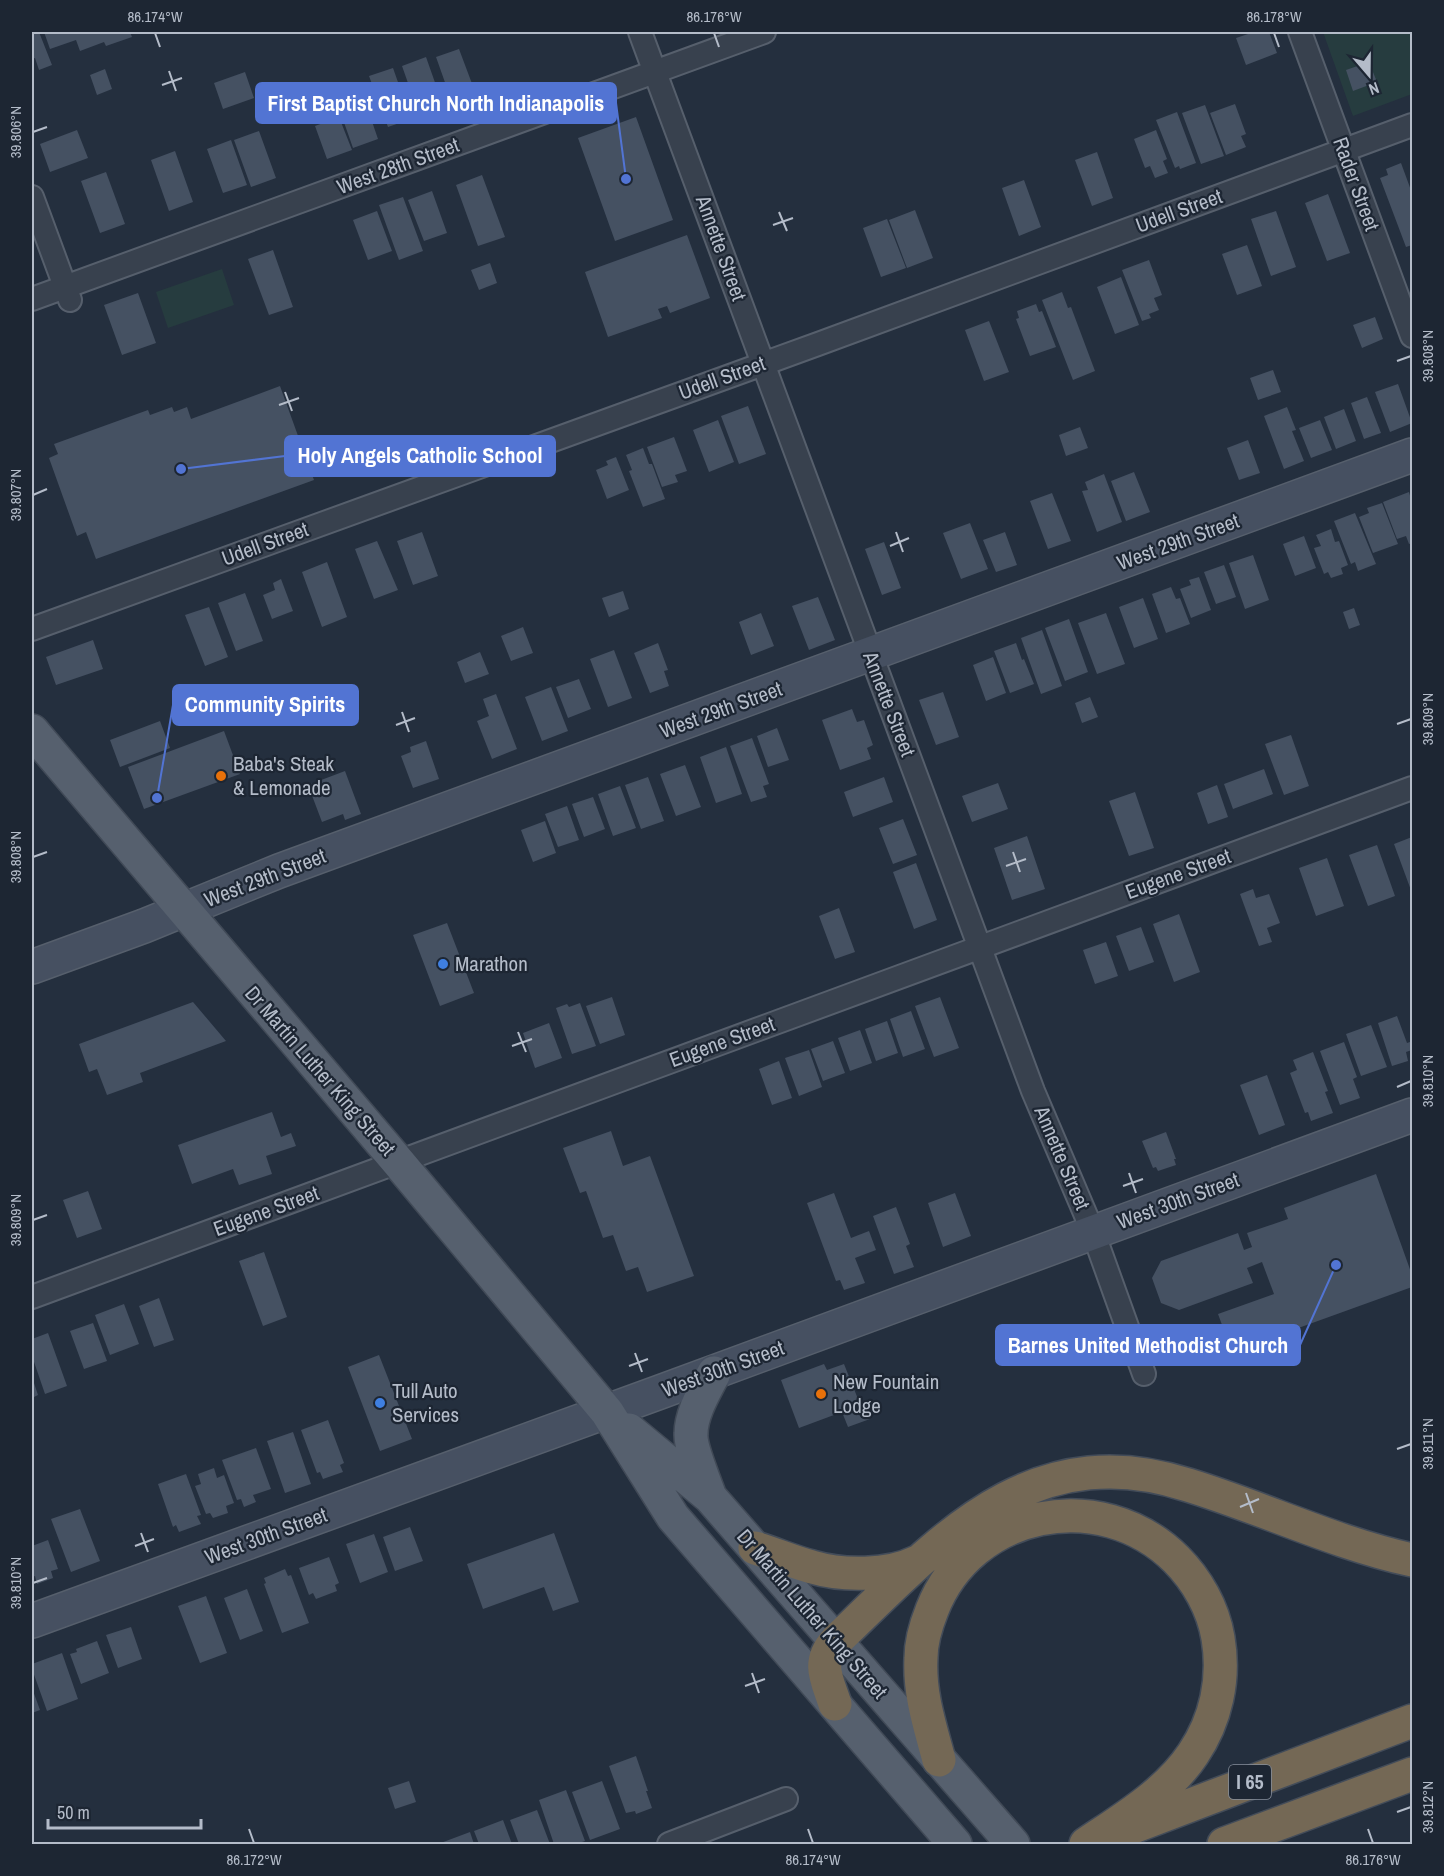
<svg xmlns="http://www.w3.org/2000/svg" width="1444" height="1876" font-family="'Archivo Narrow',sans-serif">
  <rect width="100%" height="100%" fill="#242f3e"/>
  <path fill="#263c3f" d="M1323,32H1412V94L1353,116Z
    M222,269L234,305L168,328L156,292Z"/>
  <path fill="#455162" d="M32,32H39L52,65L39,70L35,58L32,59Z
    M44,32H130L132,37L106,46L104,42L80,51L76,40L50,49Z
    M1254,32H1269L1277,53L1246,65L1236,38Z
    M459,49L477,97L453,105L436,57Z
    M426,57L444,108L420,117L402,66Z
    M1369,62L1377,82L1353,91L1346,70Z
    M393,68L411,119L388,127L369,76Z
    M105,69L112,89L97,95L90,75Z
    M245,72L254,98L223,109L214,83Z
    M365,101L378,139L353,148L340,111Z
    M1235,104L1246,134L1241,136L1246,147L1226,155L1210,113Z
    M1205,105L1224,156L1201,164L1182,113Z
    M1177,112L1196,163L1180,169L1179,166L1175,168L1156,120Z
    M339,117L352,150L327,159L315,126Z
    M636,117L673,220L615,241L578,138Z
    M77,130L88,158L50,172L40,144Z
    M1156,130L1167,159L1163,161L1168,173L1155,178L1150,166L1145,168L1134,139Z
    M259,131L276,178L251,187L234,140Z
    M231,140L247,185L223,193L207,149Z
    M175,151L193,202L169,211L151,160Z
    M1097,152L1113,198L1092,206L1075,160Z
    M1401,163L1412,193V245L1406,247L1380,178L1388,175L1386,169Z
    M106,172L125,224L100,233L81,181Z
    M482,175L505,237L478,246L456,185Z
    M1024,180L1041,227L1019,236L1002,188Z
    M432,191L447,233L424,241L408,200Z
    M1328,194L1350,253L1327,261L1305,203Z
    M403,197L423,251L399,260L379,205Z
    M915,210L933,258L907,268L889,220Z
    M377,211L392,251L368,260L353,220Z
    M1276,211L1296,267L1271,276L1251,219Z
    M887,219L906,268L881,277L863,228Z
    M687,235L710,298L670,313L667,306L658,309L662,318L608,337L585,272Z
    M1247,245L1262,286L1237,295L1222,254Z
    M273,250L293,307L269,315L248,259Z
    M1149,260L1162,295L1154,298L1159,310L1149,314L1151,318L1142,321L1122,270Z
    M490,263L497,283L479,290L471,270Z
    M1121,277L1139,325L1115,334L1097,287Z
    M1062,292L1068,308L1071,307L1095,371L1073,380L1042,300Z
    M138,293L156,343L122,355L104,305Z
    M1036,304L1039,312L1042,311L1056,347L1030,356L1016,319L1019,318L1017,311Z
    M1375,317L1383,339L1362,348L1353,325Z
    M989,321L1009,372L984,381L965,330Z
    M1273,370L1281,392L1258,400L1250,378Z
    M1398,384L1412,423L1390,432L1375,392Z
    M280,386L314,480L96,559L86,532L77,536L49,458L58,454L54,444L148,410L150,415L172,407L174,412L187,407L191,419Z
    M1367,397L1381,433L1364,439L1351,403Z
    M748,406L766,454L739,464L721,416Z
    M1287,407L1296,430L1292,431L1304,461L1284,469L1264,416Z
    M1344,409L1356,441L1336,449L1324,417Z
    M718,420L734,462L709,472L693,430Z
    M1320,420L1332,450L1311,458L1299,428Z
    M1080,427L1088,448L1066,456L1059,435Z
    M674,437L687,471L675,475L678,482L662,487L647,447Z
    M1248,440L1260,473L1239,480L1227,448Z
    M643,448L649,464H652L665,499L643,507L629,471L632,470L626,455Z
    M616,457L629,490L607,499L596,470L608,465L606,461Z
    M1134,472L1150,512L1126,521L1111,481Z
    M1104,474L1122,522L1097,532L1082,491L1088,490L1085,482Z
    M1409,492L1412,503V543L1409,544L1406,536L1397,539L1383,502Z
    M1052,493L1071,541L1048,549L1030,501Z
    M1382,503L1398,544L1373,553L1359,517L1369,513L1367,508Z
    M1355,513L1376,564L1358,571L1355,562L1351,564L1334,521Z
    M970,523L988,569L961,579L943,533Z
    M1331,529L1335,542L1339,541L1348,565L1341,568L1343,574L1331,578L1328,572L1324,574L1314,548L1321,546L1316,535Z
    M422,532L438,576L413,585L397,541Z
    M1005,532L1017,565L996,572L983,540Z
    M1304,536L1316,568L1295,576L1283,544Z
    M377,541L398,590L374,599L355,549Z
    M884,542L901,588L882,595L865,549Z
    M1253,555L1269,600L1245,609L1229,563Z
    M327,562L347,617L322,627L302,572Z
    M1224,565L1236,597L1216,604L1204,572Z
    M1199,577L1211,610L1191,618L1180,589L1191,585L1189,580Z
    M281,579L293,611L272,619L263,595L275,590L273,583Z
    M1171,587L1176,599L1180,598L1190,624L1166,633L1152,594Z
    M623,591L629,609L609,617L602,598Z
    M245,593L263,641L236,651L218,603Z
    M818,597L835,640L809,650L792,606Z
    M1143,598L1158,639L1134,648L1119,607Z
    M209,607L228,657L205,666L185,615Z
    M1354,608L1360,625L1349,629L1343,612Z
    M761,613L774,646L751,655L739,622Z
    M1106,613L1125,664L1097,674L1078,623Z
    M1069,619L1088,672L1065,681L1045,628Z
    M523,627L533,653L511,661L501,636Z
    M1042,630L1062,686L1041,694L1021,638Z
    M93,640L103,669L56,685L46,657Z
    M658,643L668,670L664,671L669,686L650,693L634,653Z
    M1016,643L1022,660L1024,659L1034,684L1010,693L994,651Z
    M614,650L632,698L608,707L590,659Z
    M480,652L489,674L465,683L457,662Z
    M993,657L1006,693L986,701L973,665Z
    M579,679L591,709L568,718L556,687Z
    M551,687L568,731L542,741L525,697Z
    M943,692L959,737L936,745L919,700Z
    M496,694L517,749L492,759L477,721L489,716L483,699Z
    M1090,697L1098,717L1082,723L1075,703Z
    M852,709L857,722L864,720L873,745L867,748L871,759L840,770L822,720Z
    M160,721L170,748L120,767L110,740Z
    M777,728L789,760L768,767L757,736Z
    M224,731L240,774L144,809L128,767Z
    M1291,735L1309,786L1284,795L1265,744Z
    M752,738L769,784L763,786L767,797L751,802L730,746Z
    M426,741L439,779L413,788L401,756L411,752L410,747Z
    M726,747L742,794L716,803L700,757Z
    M685,765L701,807L676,816L660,774Z
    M1264,769L1273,794L1233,809L1224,784Z
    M345,771L361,814L345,820L343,814L322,822L308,785Z
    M648,777L664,821L641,829L625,785Z
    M884,777L893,802L853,817L844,792Z
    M998,783L1008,809L972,822L962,796Z
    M1217,785L1228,817L1208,824L1197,793Z
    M620,786L636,828L613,836L598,794Z
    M1135,792L1154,848L1129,856L1109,801Z
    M593,797L605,829L584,837L572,804Z
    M567,806L579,840L558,847L545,814Z
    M903,819L917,855L893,864L879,828Z
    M545,821L556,853L533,862L521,830Z
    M1027,836L1045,889L1012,900L994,848Z
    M1412,837V893L1394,844Z
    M1377,845L1395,896L1368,906L1349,855Z
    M1327,858L1344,906L1316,916L1299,868Z
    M916,863L937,920L914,929L893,872Z
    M1253,889L1256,898L1269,894L1280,923L1267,928L1272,942L1259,946L1240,894Z
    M839,908L855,952L835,959L819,916Z
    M1179,914L1200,972L1174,982L1153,924Z
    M447,923L474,993L440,1006L413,935Z
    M1141,927L1154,962L1129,971L1116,936Z
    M1106,942L1118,976L1095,984L1083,950Z
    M612,997L625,1035L600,1044L586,1006Z
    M940,997L959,1048L934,1057L915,1006Z
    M193,1002L226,1041L140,1073L143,1082L107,1095L97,1069L89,1072L79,1044Z
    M580,1003L596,1046L572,1054L556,1008L567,1004L569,1007Z
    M911,1011L925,1049L903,1057L890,1019Z
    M1397,1016L1407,1043L1410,1042L1412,1050L1406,1052L1408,1061L1392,1066L1378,1023Z
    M887,1021L898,1053L876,1061L865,1029Z
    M549,1023L562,1058L535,1068L523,1033Z
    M1371,1025L1387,1067L1361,1076L1346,1034Z
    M860,1030L872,1063L850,1071L838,1038Z
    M833,1041L845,1073L823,1081L811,1049Z
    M1344,1042L1357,1077L1353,1079L1360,1098L1340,1105L1320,1051Z
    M809,1050L822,1087L799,1096L785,1058Z
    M1313,1052L1328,1091L1325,1092L1333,1113L1311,1121L1308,1112L1305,1113L1290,1073L1297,1070L1293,1060Z
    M779,1061L792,1098L772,1105L759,1069Z
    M1267,1075L1285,1125L1259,1135L1240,1085Z
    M272,1112L281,1137L291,1133L296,1146L266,1156L272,1174L239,1185L233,1169L192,1184L178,1145Z
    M611,1131L623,1166L650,1156L694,1276L647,1292L638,1267L626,1271L613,1235L603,1238L586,1191L580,1193L563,1148Z
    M1166,1132L1176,1159H1174L1176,1165L1158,1171L1156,1167L1153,1168L1142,1141Z
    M1376,1174L1412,1275V1287L1232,1352L1218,1314L1274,1294L1262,1262L1247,1268L1253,1283L1179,1310L1161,1303L1152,1278L1161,1261L1238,1233L1244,1250L1252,1247L1247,1233L1288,1219L1284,1208Z
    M88,1191L102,1229L77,1238L63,1200Z
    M834,1193L851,1238L869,1231L876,1250L855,1258L865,1283L844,1290L840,1280L836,1281L807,1203Z
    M955,1193L971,1236L943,1247L928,1203Z
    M896,1207L910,1244L906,1246L914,1267L894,1274L873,1216Z
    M264,1252L287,1317L263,1326L239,1261Z
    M159,1298L174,1340L154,1347L139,1306Z
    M124,1304L139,1344L110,1355L95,1315Z
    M93,1323L107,1361L84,1369L70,1331Z
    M48,1333L67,1386L45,1394L32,1356V1339Z
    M379,1355L412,1439L380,1451L348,1367Z
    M824,1364L827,1370L844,1364L860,1404L864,1403L870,1419L848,1427L842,1412L799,1428L781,1380Z
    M32,1377L38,1395L32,1398Z
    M328,1420L344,1463L340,1465L343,1472L323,1479L320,1472L317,1473L301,1430Z
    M293,1432L311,1484L285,1493L267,1441Z
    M256,1448L271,1489L253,1495L256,1502L244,1507L241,1499L237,1500L222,1460Z
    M214,1468L217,1478L224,1475L234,1503L226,1506L228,1513L213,1518L210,1513L206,1514L195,1486L201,1484L198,1474Z
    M186,1474L201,1515L197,1516L201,1524L179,1532L176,1525L173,1527L158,1484Z
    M80,1509L100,1561L71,1572L51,1519Z
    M410,1527L423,1561L395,1571L383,1537Z
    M554,1533L579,1602L553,1611L544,1587L483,1609L467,1564Z
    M374,1534L388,1572L360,1583L346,1544Z
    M48,1540L58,1569L51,1571L53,1578L37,1584L35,1576L32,1577V1546Z
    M329,1557L339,1583L335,1585L337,1591L316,1599L313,1593L309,1595L299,1568Z
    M285,1569L288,1576L291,1575L309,1623L282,1633L264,1584L266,1583L264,1578Z
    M247,1589L263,1631L240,1640L224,1598Z
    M206,1596L227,1653L200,1663L178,1606Z
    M131,1627L142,1659L118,1668L106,1635Z
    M97,1641L109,1673L81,1684L70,1654L77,1652L76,1649Z
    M62,1653L78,1699L47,1711L32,1669V1664Z
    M32,1688L40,1710L32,1713Z
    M636,1756L648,1791H646L652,1808L636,1814L635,1811L626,1813L609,1766Z
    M409,1781L416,1802L395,1809L388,1788Z
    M602,1781L620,1829L590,1840L572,1792Z
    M566,1790L585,1841L576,1844H554L539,1800Z
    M537,1810L550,1844H519L510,1820Z
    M503,1820L512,1844H479L474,1831Z
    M470,1832L474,1844H438Z"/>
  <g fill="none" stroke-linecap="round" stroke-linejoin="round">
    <g stroke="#565f6c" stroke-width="26">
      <path id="minor" d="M640,32L1033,1091L1093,1232L1144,1374
        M1300,32L1412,336
        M32,197L70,300
        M32,299L764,32
        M32,629L818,344L1412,125
        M32,1297L1412,788
        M669,1844L786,1799"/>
    </g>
    <g stroke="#565f6c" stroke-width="36">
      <path id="secondary" d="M32,967L144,926L279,871L1412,455
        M32,1621L660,1392L1412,1115"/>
    </g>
    <g stroke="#414a57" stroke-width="36">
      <path id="primary" d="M32,731L399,1163L607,1412L673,1517L955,1844
        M629,1430L710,1497L1013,1844
        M710,1497C705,1483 690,1447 691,1434C691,1413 705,1391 714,1373"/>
    </g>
    <g stroke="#434c59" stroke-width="36">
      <path id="motorway" d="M755,1548C775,1554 793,1562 812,1567C842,1576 889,1576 917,1562
        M835,1704C827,1679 816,1663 836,1641C939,1542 1030,1434 1188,1485C1263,1508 1335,1543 1412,1560
        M939,1760C930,1726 919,1694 921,1658C921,1642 926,1625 932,1610C971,1510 1100,1484 1176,1559C1197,1580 1213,1608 1218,1638C1225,1679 1216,1720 1193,1754C1167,1793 1123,1819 1086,1844
        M1125,1830L1412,1721
        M1224,1844L1412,1774"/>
    </g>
    <use href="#minor" stroke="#38414e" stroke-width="22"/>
    <use href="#secondary" stroke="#465061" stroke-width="33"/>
    <use href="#primary" stroke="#56606e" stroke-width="33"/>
    <use href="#motorway" stroke="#746855" stroke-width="33"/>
  </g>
  <path fill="none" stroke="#b4bcc9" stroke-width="2" d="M155,33L160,47M714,33L719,47M1274,33L1279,47M169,71L176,91M162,85L182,78M33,132L47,127M779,212L787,231M773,225L793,218M1397,361L1411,356M285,392L292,411M279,405L299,398M33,495L47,489M896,532L903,552M890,546L909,538M402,712L409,732M1397,724L1411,719M396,725L415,718M1013,852L1020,872M33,857L47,852M1006,866L1026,859M518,1032L526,1052M512,1046L532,1039M1397,1087L1411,1081M1129,1173L1136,1193M1123,1186L1143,1179M33,1220L47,1215M635,1353L642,1372M629,1366L648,1359M1397,1449L1411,1444M1246,1493L1253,1513M1240,1507L1259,1499M141,1533L148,1552M135,1546L154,1539M33,1583L47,1578M752,1673L759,1693M745,1686L765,1679M1397,1812L1411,1807M249,1829L254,1843M808,1829L813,1843M1368,1829L1373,1843"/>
  <g fill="#e8710a" stroke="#1d2633" stroke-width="2">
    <circle cx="221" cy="776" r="6"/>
    <circle cx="821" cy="1394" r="6"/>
  </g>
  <g fill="#3f7fe0" stroke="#1d2633" stroke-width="2">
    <circle cx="443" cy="964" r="6"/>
    <circle cx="380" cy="1403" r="6"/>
  </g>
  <g text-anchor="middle" stroke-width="4.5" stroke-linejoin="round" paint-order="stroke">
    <rect fill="#1d2633" stroke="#878f9c" stroke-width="1.5" x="1229" y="1765" width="42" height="34" rx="4.5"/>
    <g font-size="20" font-weight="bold" fill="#b4bcc9">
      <text x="1250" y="1789">I 65</text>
    </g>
    <g font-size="21" fill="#b4bcc9" stroke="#1d2633">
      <text transform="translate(398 166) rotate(-20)" y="7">West 28th Street</text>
      <text transform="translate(1356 184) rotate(70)" y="7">Rader Street</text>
      <text transform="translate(1179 211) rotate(-20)" y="7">Udell Street</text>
      <text transform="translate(721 248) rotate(70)" y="7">Annette Street</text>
      <text transform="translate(722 378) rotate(-20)" y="7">Udell Street</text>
      <text transform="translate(1178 542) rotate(-20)" y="7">West 29th Street</text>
      <text transform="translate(265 544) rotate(-20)" y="7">Udell Street</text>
      <text transform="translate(889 704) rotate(69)" y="7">Annette Street</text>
      <text transform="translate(721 710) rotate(-20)" y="7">West 29th Street</text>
      <text transform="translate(1178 874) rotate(-20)" y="7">Eugene Street</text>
      <text transform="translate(265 878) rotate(-21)" y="7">West 29th Street</text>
      <text transform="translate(722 1042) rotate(-20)" y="7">Eugene Street</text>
      <text transform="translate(320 1071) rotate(49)" y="7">Dr Martin Luther King Street</text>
      <text transform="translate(1062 1158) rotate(67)" y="7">Annette Street</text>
      <text transform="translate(1178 1201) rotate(-20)" y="7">West 30th Street</text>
      <text transform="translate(266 1211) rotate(-20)" y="7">Eugene Street</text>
      <text transform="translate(723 1369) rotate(-20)" y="7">West 30th Street</text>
      <text transform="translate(266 1536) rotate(-20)" y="7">West 30th Street</text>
      <text transform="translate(812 1614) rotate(49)" y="7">Dr Martin Luther King Street</text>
    </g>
    <g font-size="21" fill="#b4bcc9" stroke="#1d2633" text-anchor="start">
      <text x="233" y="771">Baba's Steak<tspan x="233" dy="24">&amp; Lemonade</tspan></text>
      <text x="455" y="971">Marathon</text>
      <text x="833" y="1389">New Fountain<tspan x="833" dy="24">Lodge</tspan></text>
      <text x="392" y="1398">Tull Auto<tspan x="392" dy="24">Services</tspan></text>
    </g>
  </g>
  <path fill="none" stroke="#5274d3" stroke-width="2" d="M626 179L616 103M181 469L285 456M157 798L173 705M1336 1265L1300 1345"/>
  <g fill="#5274d3" stroke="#1d2633" stroke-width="2">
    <circle cx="626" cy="179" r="6"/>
    <circle cx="181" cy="469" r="6"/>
    <circle cx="157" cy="798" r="6"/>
    <circle cx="1336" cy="1265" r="6"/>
  </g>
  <g fill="#5274d3" stroke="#5274d3" stroke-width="2">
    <rect x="256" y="83" width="360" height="40" rx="6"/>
    <rect x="285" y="436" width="270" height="40" rx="6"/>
    <rect x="173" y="685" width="185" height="40" rx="6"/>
    <rect x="996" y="1325" width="304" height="40" rx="6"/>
  </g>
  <g font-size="22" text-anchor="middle" font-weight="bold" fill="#fff">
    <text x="436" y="111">First Baptist Church North Indianapolis</text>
    <text x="420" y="463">Holy Angels Catholic School</text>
    <text x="265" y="712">Community Spirits</text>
    <text x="1148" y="1353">Barnes United Methodist Church</text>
  </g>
  <rect width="1444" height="1876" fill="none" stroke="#1d2633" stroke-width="66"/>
  <g transform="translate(1369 75) rotate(160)" stroke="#1d2633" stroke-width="4.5" paint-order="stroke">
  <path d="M0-4.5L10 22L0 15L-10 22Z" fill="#b4bcc9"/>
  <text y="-9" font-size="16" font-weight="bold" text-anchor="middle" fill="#b4bcc9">N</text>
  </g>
  <path d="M48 1819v9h153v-9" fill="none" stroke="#b4bcc9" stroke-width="3"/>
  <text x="57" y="1819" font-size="18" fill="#b4bcc9" stroke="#1d2633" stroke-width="4.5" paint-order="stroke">50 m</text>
  <rect x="33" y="33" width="1378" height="1810" fill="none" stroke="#b4bcc9" stroke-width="2"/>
  <g font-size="15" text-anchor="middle" fill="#b4bcc9">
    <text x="155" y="22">86.174°W</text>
    <text x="714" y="22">86.176°W</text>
    <text x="1274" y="22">86.178°W</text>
    <text transform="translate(16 132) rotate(-90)" y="5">39.806°N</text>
    <text transform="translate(1428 356) rotate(-90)" y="5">39.808°N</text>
    <text transform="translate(16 495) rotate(-90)" y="5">39.807°N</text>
    <text transform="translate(1428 719) rotate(-90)" y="5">39.809°N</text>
    <text transform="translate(16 857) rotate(-90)" y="5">39.808°N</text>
    <text transform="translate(1428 1081) rotate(-90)" y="5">39.810°N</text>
    <text transform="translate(16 1220) rotate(-90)" y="5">39.809°N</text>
    <text transform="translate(1428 1444) rotate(-90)" y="5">39.811°N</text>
    <text transform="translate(16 1583) rotate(-90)" y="5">39.810°N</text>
    <text transform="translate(1428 1807) rotate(-90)" y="5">39.812°N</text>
    <text x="254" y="1865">86.172°W</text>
    <text x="813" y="1865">86.174°W</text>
    <text x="1373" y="1865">86.176°W</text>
  </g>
</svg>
